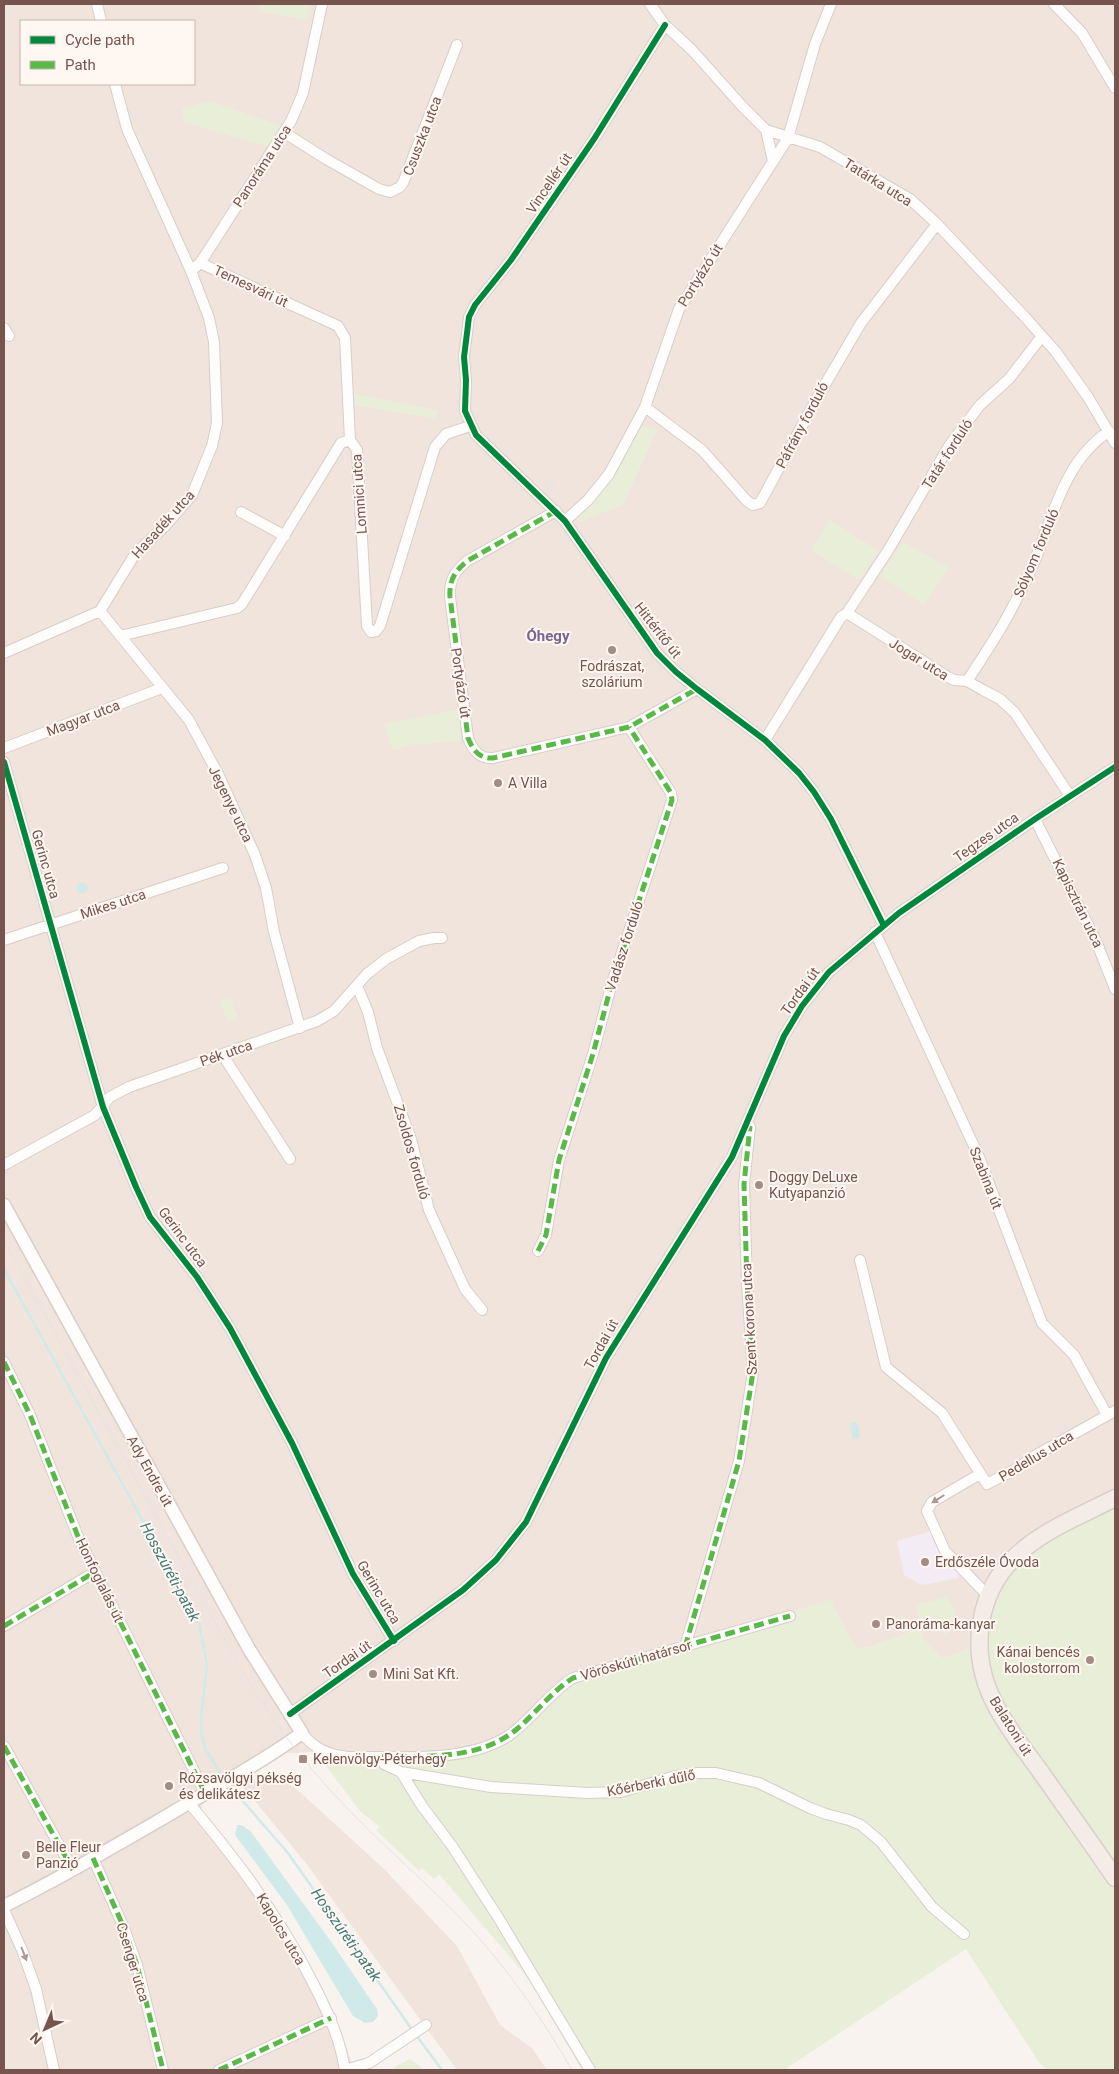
<svg xmlns="http://www.w3.org/2000/svg" width="1119" height="2074" font-family="Roboto,sans-serif">
  <rect width="100%" height="100%" fill="#f8f3ee"/>
  <path fill="#f1e4dc" fill-rule="evenodd" d="M4,4H1115V1498L979,1645L942,1659L923,1639L921,1628L874,1646L856,1649L834,1608L832,1600L525,1722L476,1750L348,1757L319,1749L315,1752L285,1753L204,1800L201,1810L253,1874L293,1935L321,1988L344,2041L354,2070H4ZM21,21H194V84H21Z
    M272,1771L301,1793L384,1869L457,1946L500,2025L532,2048L547,2070H457L305,1862L243,1787Z"/>
  <path fill="#ece4e0" d="M550,477L558,484L550,492L543,485Z"/>
  <path fill="#f3ecf4" d="M931,1531L941,1554L960,1573L958,1578L922,1585L904,1575L897,1541Z"/>
  <path fill="#e9eed9" d="M260,4H310L307,20L258,11Z
    M209,101L282,126L269,147L184,122L182,109Z
    M354,394L438,410L435,419L354,405Z
    M639,424L657,430L623,505L579,522L575,516Z
    M830,520L879,551L859,580L811,550Z
    M903,542L949,568L924,605L880,576Z
    M457,710L461,741L408,745L393,751L384,724Z
    M230,998L238,1018L228,1022L220,1002Z
    M1115,1498V2070H1047L1038,2061L966,1949L784,2070H582L528,1978L439,1874L434,1879L422,1868L419,1871L376,1830L380,1827L361,1812L315,1752L318,1749L325,1752L437,1756L490,1745L561,1686L833,1599L834,1608L857,1649L874,1646L921,1628L917,1608L920,1604L947,1597L955,1609C954,1614 949,1632 946,1635C935,1627 936,1626 921,1628L923,1639L942,1659L979,1645L980,1626L1010,1564Z
    M410,2059L425,2070H390Z"/>
  <path fill="#cfeae8" d="M76.5 888a5.5 5.5 0 1 1 11 0a5.5 5.5 0 1 1-11 0Z
    M856,1422L857,1426H859V1438L853,1439L850,1423Z
    M237,1825H242L251,1832L332,1943L377,2009L378,2016L373,2022L365,2023L353,2016L287,1905L235,1835Z"/>
  <g fill="none" stroke-linecap="round" stroke-linejoin="round">
    <path stroke="#cfeae8" stroke-width="2.5" d="M4,1269L199,1623L207,1665L201,1717V1733L205,1748L224,1779
      M229,1785L288,1853L413,2031
      M416,2035L442,2070"/>
    <g stroke="#d7ceca" stroke-width="12">
      <path id="minor" d="M97,4L101,21
        M650,4L665,25L692,50L742,106L766,130L820,147L910,199L937,224L1025,317L1056,352L1088,397L1115,443
        M1054,4L1082,33L1115,88
        M665,25L594,139L511,260L475,305L469,317L464,357L466,380L465,411L476,435L565,521L657,653L676,672L697,689L765,740L799,773L814,792L831,819L883,924
        M115,84L127,129L191,271L200,263L208,251L291,121L303,93L322,4
        M766,130L773,161
        M285,133L326,159L379,189L390,192L400,187L403,183L457,45
        M200,263L338,326L345,338L350,440
        M4,328L9,336
        M1042,336L1009,379L980,405L949,446L889,549L847,613L948,677L954,680L967,681L983,690L1000,699L1015,713L1070,796
        M645,407L702,450L747,501L753,505L760,503L817,398L861,323L937,224
        M350,440L357,450L367,626L371,632L376,631L380,626L435,447L446,434L470,426
        M556,511L467,561C455,571 449,580 450,597L468,738C473,750 479,759 493,758L629,727L697,689
        M241,512L285,536
        M565,521L588,500L609,474L645,407L679,309L788,138L815,44L831,4
        M100,611L189,720L219,776L255,855L266,888L274,932L300,1028
        M120,636L237,608L242,604L341,443L350,440
        M4,653L100,611L135,554L165,526L192,495L212,446L217,423L214,342L209,318L191,271
        M967,681C983,657 1000,632 1013,606C1023,587 1033,567 1040,547C1056,504 1069,458 1109,431
        M765,740L841,617L847,613
        M4,748L162,688
        M4,762L103,1107L136,1187L150,1217L197,1277L230,1328L292,1443L353,1574L394,1641
        M1035,819L1096,941L1115,989
        M875,932L979,1157L1042,1323L1074,1355L1107,1415
        M4,940L223,868
        M357,986L368,1012L377,1048L411,1139L429,1210L465,1289L482,1310
        M222,1054L290,1159
        M4,1165L95,1115L110,1097L129,1087L317,1021L334,1011L367,974L386,959L419,941L434,938H442
        M538,1251L546,1235L559,1160L593,1054L611,986L672,800L671,793L629,727
        M860,1260L886,1367L942,1413L987,1484L1018,1468L1036,1455L1115,1411
        M4,1362L30,1415L79,1539L205,1793
        M980,1474L932,1502L927,1511L945,1551L988,1596
        M4,1626L95,1572
        M685,1647L739,1461L753,1372L747,1284L744,1184L750,1127
        M290,1714L463,1590L496,1560L526,1522L606,1358L732,1157L784,1036L802,1006L829,972L899,913L1035,819L1115,767
        M302,1733C314,1749 329,1755 348,1757C398,1756 469,1764 511,1734C534,1717 549,1693 573,1678L790,1616
        M4,1746L73,1870
        M382,1757L384,1764L401,1772L422,1806L452,1846L496,1914L590,2070
        M401,1772L491,1787L587,1793L621,1792L672,1777L696,1773H716L759,1783L810,1808L826,1814L849,1820L861,1825L881,1842L932,1907L964,1934
        M189,1803C236,1859 279,1916 312,1981C327,2010 340,2038 345,2070
        M93,1858L124,1928L137,1965L163,2070
        M4,1910L22,1950L36,1989L54,2070
        M219,2070L331,2018
        M345,2070L369,2063L426,2025"/>
    </g>
    <g stroke="#d7ceca" stroke-width="15">
      <path id="tertiary" d="M4,1205L249,1649L302,1733C261,1763 214,1788 170,1814C115,1846 61,1878 4,1906"/>
    </g>
    <g stroke="#d9cfcb" stroke-width="19">
      <path id="primary" d="M1115,1498C1086,1513 1051,1527 1025,1548C976,1587 967,1652 996,1706C1009,1731 1028,1754 1045,1778C1068,1811 1092,1844 1115,1878"/>
    </g>
    <use href="#minor" stroke="#fefdfc" stroke-width="10"/>
    <use href="#tertiary" stroke="#fefdfc" stroke-width="12"/>
    <use href="#primary" stroke="#f3ece7" stroke-width="16"/>
    <path stroke="#e5e3e6" stroke-width="1" d="M4,1241L237,1662C268,1715 303,1763 346,1807C389,1852 437,1891 478,1937C514,1978 545,2023 572,2070"/>
    <path stroke="#58b947" stroke-width="5" stroke-dasharray="10 5" stroke-linecap="butt" d="M556,511L467,561C455,571 449,580 450,597L468,738C473,750 479,759 493,758L629,727L697,689
      M538,1251L546,1235L559,1160L593,1054L611,986L672,800L671,793L629,727
      M4,1362L30,1415L79,1539L205,1793
      M4,1626L95,1572
      M685,1647L739,1461L753,1372L747,1284L744,1184L750,1126
      M4,1746L73,1870
      M382,1757C427,1756 480,1760 517,1729C537,1712 551,1692 573,1678L790,1616
      M93,1858L124,1928L137,1965L163,2070
      M219,2070L331,2018"/>
    <g stroke="#fff7f1" stroke-width="9">
      <path id="cycleway" d="M665,25L594,139L511,260L475,305L469,317L464,357L466,380L465,411L476,435L565,521L657,653L676,672L697,689L765,740L799,773L814,792L831,819L883,924
        M4,762L103,1107L136,1187L150,1217L197,1277L230,1328L292,1443L353,1574L394,1641
        M290,1714L463,1590L496,1560L526,1522L606,1358L732,1157L784,1036L802,1006L829,972L899,913L1035,819L1115,767"/>
    </g>
    <use href="#cycleway" stroke="#00873e" stroke-width="6"/>
  </g>
  <defs><path id="oneway-solid" d="M-6-.8H1V-3.2L6.5 0L1 3.2V.8H-6Z" transform="scale(1.25)"/></defs>
  <g fill="#ad9893">
    <use href="#oneway-solid" transform="translate(938 1499) rotate(148)"/>
    <use href="#oneway-solid" transform="translate(24 1954) rotate(69)"/>
  </g>
  <g fill="#a48c85" stroke="#fff7f1" stroke-width="2">
    <circle cx="612" cy="650" r="5"/>
    <circle cx="498" cy="783" r="5"/>
    <circle cx="759" cy="1185" r="5"/>
    <circle cx="925" cy="1562" r="5"/>
    <circle cx="876" cy="1624" r="5"/>
    <circle cx="1090" cy="1660" r="5"/>
    <circle cx="373" cy="1674" r="5"/>
    <rect x="298" y="1754" width="10" height="10" rx="2.5"/>
    <circle cx="169" cy="1786" r="5"/>
    <circle cx="26" cy="1855" r="5"/>
  </g>
  <g text-anchor="middle" stroke-width="4" stroke-linejoin="round" paint-order="stroke">
    <g font-size="14" fill="#77544d" stroke="#fff7f1">
      <text transform="translate(422 136) rotate(-69)" y="5">Csuszka utca</text>
      <text transform="translate(262 166) rotate(-57)" y="5">Panoráma utca</text>
      <text transform="translate(878 182) rotate(32)" y="5">Tatárka utca</text>
      <text transform="translate(549 183) rotate(-56)" y="5">Vincellér út</text>
      <text transform="translate(700 275) rotate(-58)" y="5">Portyázó út</text>
      <text transform="translate(251 286) rotate(25)" y="5">Temesvári út</text>
      <text transform="translate(802 425) rotate(-62)" y="5">Páfrány forduló</text>
      <text transform="translate(947 454) rotate(-57)" y="5">Tatár forduló</text>
      <text transform="translate(359 494) rotate(-94)" y="5">Lomnici utca</text>
      <text transform="translate(163 524) rotate(-48)" y="5">Hasadék utca</text>
      <text transform="translate(1036 553) rotate(-67)" y="5">Sólyom forduló</text>
      <text transform="translate(658 630) rotate(52)" y="5">Hittérítő út</text>
      <text transform="translate(919 659) rotate(32)" y="5">Jogar utca</text>
      <text transform="translate(461 683) rotate(82)" y="5">Portyázó út</text>
      <text transform="translate(83 718) rotate(-21)" y="5">Magyar utca</text>
      <text transform="translate(231 804) rotate(64)" y="5">Jegenye utca</text>
      <text transform="translate(986 837) rotate(-35)" y="5">Tegzes utca</text>
      <text transform="translate(46 864) rotate(74)" y="5">Gerinc utca</text>
      <text transform="translate(1078 903) rotate(64)" y="5">Kapisztrán utca</text>
      <text transform="translate(113 904) rotate(-18)" y="5">Mikes utca</text>
      <text transform="translate(624 946) rotate(-72)" y="5">Vadász forduló</text>
      <text transform="translate(800 991) rotate(-54)" y="5">Tordai út</text>
      <text transform="translate(226 1053) rotate(-19)" y="5">Pék utca</text>
      <text transform="translate(412 1152) rotate(74)" y="5">Zsoldos forduló</text>
      <text transform="translate(986 1178) rotate(68)" y="5">Szabina út</text>
      <text transform="translate(183 1237) rotate(53)" y="5">Gerinc utca</text>
      <text transform="translate(749 1319) rotate(-93)" y="5">Szent korona utca</text>
      <text transform="translate(601 1344) rotate(-61)" y="5">Tordai út</text>
      <text transform="translate(1036 1456) rotate(-31)" y="5">Pedellus utca</text>
      <text transform="translate(150 1471) rotate(61)" y="5">Ady Endre út</text>
      <text transform="translate(100 1580) rotate(64)" y="5">Honfoglalás út</text>
      <text transform="translate(379 1592) rotate(59)" y="5">Gerinc utca</text>
      <text transform="translate(347 1659) rotate(-35)" y="5">Tordai út</text>
      <text transform="translate(636 1660) rotate(-16)" y="5">Vöröskúti határsor</text>
      <text transform="translate(1011 1726) rotate(58)" y="5">Balatoni út</text>
      <text transform="translate(651 1783) rotate(-11)" y="5">Kőérberki dűlő</text>
      <text transform="translate(281 1929) rotate(59)" y="5">Kapolcs utca</text>
      <text transform="translate(133 1962) rotate(73)" y="5">Csenger utca</text>
    </g>
    <g font-size="14" fill="#77544d" stroke="#fff7f1" text-anchor="start">
      <text x="612" y="671" text-anchor="middle">Fodrászat,<tspan x="612" dy="16">szolárium</tspan></text>
      <text x="508" y="788">A Villa</text>
      <text x="769" y="1182">Doggy DeLuxe<tspan x="769" dy="16">Kutyapanzió</tspan></text>
      <text x="935" y="1567">Erdőszéle Óvoda</text>
      <text x="886" y="1629">Panoráma-kanyar</text>
      <text x="1080" y="1657" text-anchor="end">Kánai bencés<tspan x="1080" dy="16">kolostorrom</tspan></text>
      <text x="383" y="1679">Mini Sat Kft.</text>
      <text x="313" y="1764">Kelenvölgy-Péterhegy</text>
      <text x="179" y="1783">Rózsavölgyi pékség<tspan x="179" dy="16">és delikátesz</tspan></text>
      <text x="36" y="1852">Belle Fleur<tspan x="36" dy="16">Panzió</tspan></text>
    </g>
    <g font-size="15" font-weight="bold" fill="#7b6693" stroke="#fff7f1">
      <text x="548" y="641">Óhegy</text>
    </g>
    <g font-size="15" font-style="italic" fill="#407c7b" stroke="#fff7f1">
      <text transform="translate(170 1572) rotate(62)" y="5">Hosszúréti-patak</text>
      <text transform="translate(346 1935) rotate(55)" y="5">Hosszúréti-patak</text>
    </g>
  </g>
  <rect width="1119" height="2074" fill="none" stroke="#77544d" stroke-width="10"/>
  <rect x="20" y="20" width="175" height="65" fill="#fff7f1" stroke="#c9b6af"/>
  <rect x="30" y="36" width="25" height="8" fill="#00873e" stroke="#c9b6af"/>
  <text x="65" y="45" font-size="15" fill="#77544d">Cycle path</text>
  <rect x="30" y="61" width="25" height="8" fill="#58b947" stroke="#c9b6af"/>
  <text x="65" y="70" font-size="15" fill="#77544d">Path</text>
  <g transform="translate(45 2029) rotate(224)" stroke="#fff7f1" stroke-width="4" paint-order="stroke">
  <path d="M0-4L9 19L0 12L-9 19Z" fill="#77544d"/>
  <text y="-8" font-size="14" font-weight="bold" text-anchor="middle" fill="#77544d">N</text>
  </g>
</svg>
